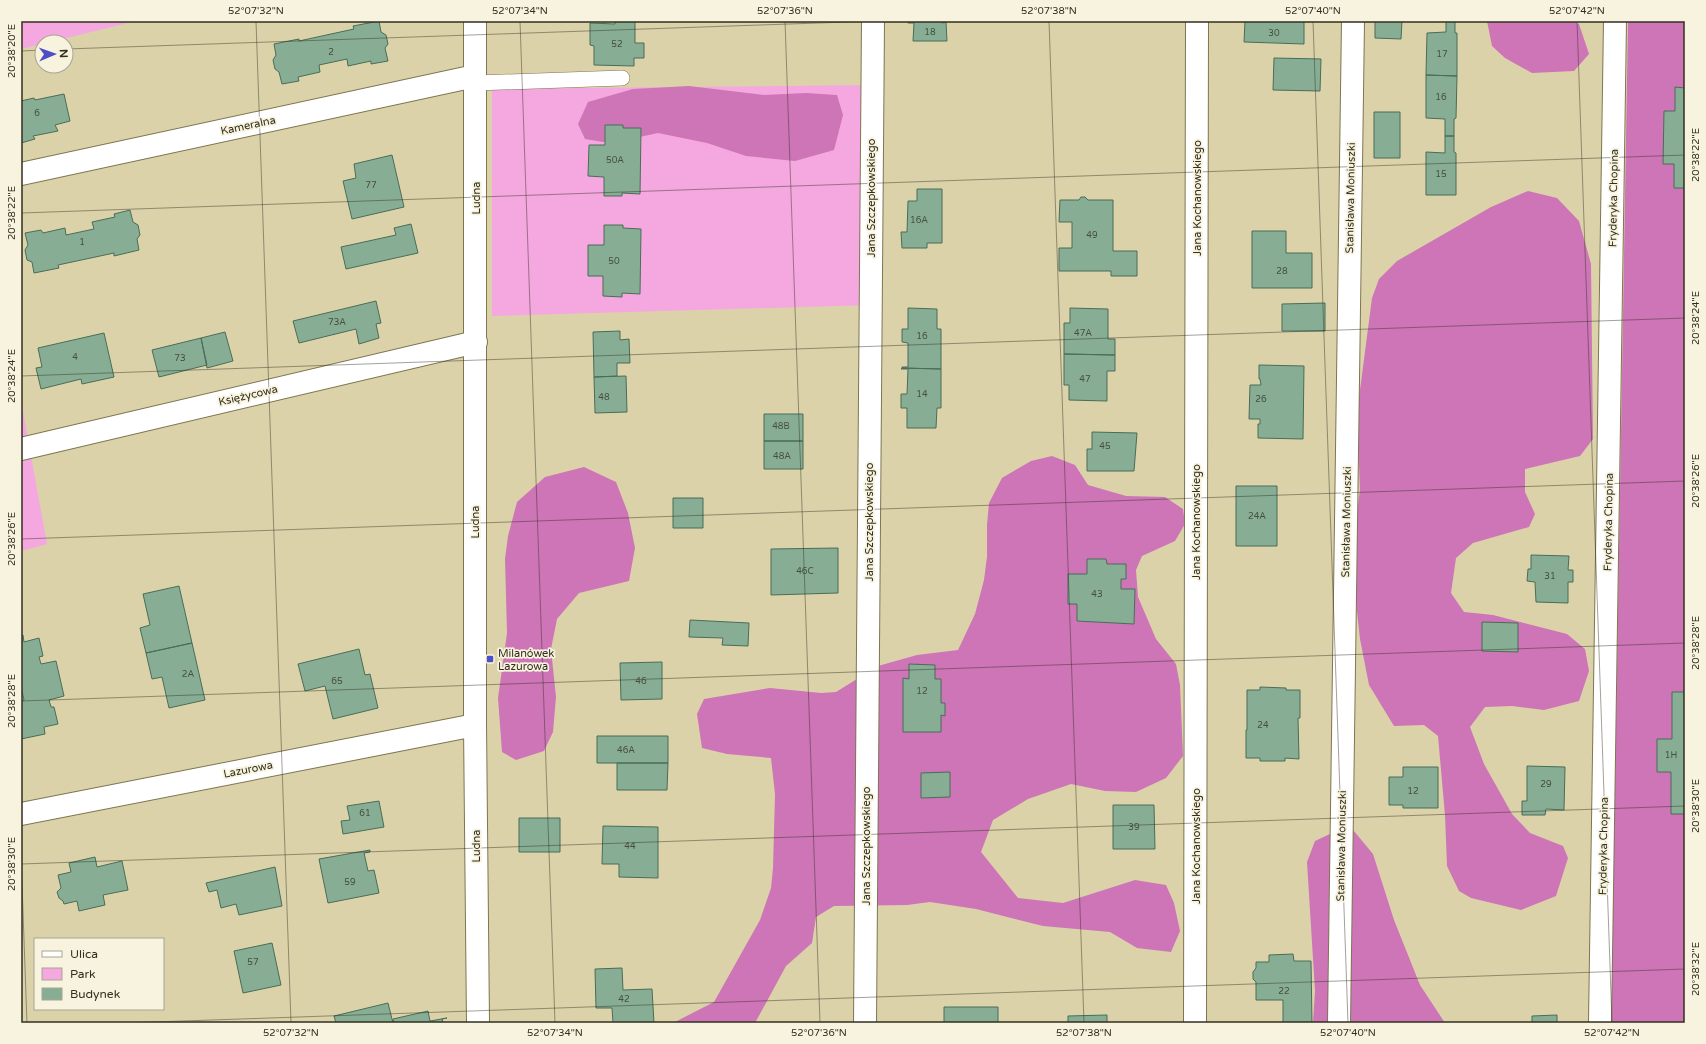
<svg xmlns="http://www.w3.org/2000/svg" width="1706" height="1044" font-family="'Varela Round',sans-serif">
  <rect width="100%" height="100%" fill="#dbd2aa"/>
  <path fill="#f5a7e0" d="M21,21H136L50,42H42V44L21,49Z
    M872,85L870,305L492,316V89Z
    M21,401L47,544L21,551Z"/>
  <path fill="#cd75b7" d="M1487,21H1573L1579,24L1589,54L1574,71L1532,73L1505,58L1492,46Z
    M1628,21H1685V1023H1611Z
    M689,86L764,95L806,93L837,95L843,115L834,150L795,161L746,156L707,143L658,133L621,141L603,142L585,139L578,124L588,102L633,89Z
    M1528,191L1557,198L1579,221L1591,264L1593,439L1580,456L1525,469V492L1535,514L1529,527L1473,543L1456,558L1451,593L1464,612L1493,615L1567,634L1585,649L1589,671L1579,701L1544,710L1512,706L1485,707L1470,727L1484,764L1512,814L1530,833L1563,846L1568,858L1556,896L1521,910L1471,898L1459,891L1447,866L1445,815L1438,736L1424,725L1394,726L1369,685L1360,639L1351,556L1360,490L1357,413L1372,298L1379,279L1397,261L1491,207Z
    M1052,456L1075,465L1088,485L1126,496L1165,497L1183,509L1185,524L1175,541L1142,556L1136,570L1138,597L1156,639L1176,664L1180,685L1183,756L1166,778L1136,792L1105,791L1071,784L1028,799L993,820L981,852L1018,898L1063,903L1135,880L1166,885L1174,903L1180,931L1171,952L1137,948L1110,932L1043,926L976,909L930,902L907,905L834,906L816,917L812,943L786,966L755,1023H673L714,1002L760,920L771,888L773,868L775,794L771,758L727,754L702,748L697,714L704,699L770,688L821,693L836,692L878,666L917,655L958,650L975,614L984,580L987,557V525L989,503L1002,478L1031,461Z
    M584,467L616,482L628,513L635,548L629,581L579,593L557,619L551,649L556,697L553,732L544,751L516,760L502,752L498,698L507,633L505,559L508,536L517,502L545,477Z
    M1349,825L1373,854L1394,920L1420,985L1445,1023H1313L1315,991L1307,862L1315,841Z"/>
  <path fill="#87ae95" stroke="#496d57" d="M379,21L381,32L386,35L388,44L385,48L388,61L371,64V61L348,66L347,59L319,65L320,72L298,77L299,81L282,84L279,72L275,69L273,60L276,55L274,44L299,39V41L354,29L353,26Z
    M615,21H635V43H644V58H634V66L594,65V46L590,45V23L615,24Z
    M908,21H942V23L946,22L947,41H913L914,23H908Z
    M1245,21H1304V44L1244,42Z
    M1375,21H1402L1401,39L1375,38Z
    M1446,21H1455V33H1457V76L1426,75L1427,33L1446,32Z
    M1274,58L1321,59L1320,91L1273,90Z
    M1426,75L1457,76L1456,118L1454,119V136H1445V119L1426,118Z
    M1675,87L1685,88V188H1674V164H1663L1664,111H1675Z
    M64,94L70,121L55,125L58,131L33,136L35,139L21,143V101L34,98L35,100Z
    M1374,112H1400V158H1374Z
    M605,125H623V128H641L640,194L622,193V196H604V177L588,176L589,145H605Z
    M1445,136H1454V152L1456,153V195H1426V152L1445,153Z
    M392,155L404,207L352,219L343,181L356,178L354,164Z
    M917,189H942V243H927V248H902L901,232H907L908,201H917Z
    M1081,197H1085L1088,200H1113V251H1137V276H1111V271H1059V248H1072V222H1059L1060,200H1079Z
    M130,210L133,222L138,225L140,235L137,239L139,250L114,256V253L58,265L59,268L34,273L32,262L27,260L25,250L28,245L25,233L41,230L43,233L65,228L66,235L94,229L92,222L115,217L114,214Z
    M411,224L418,253L346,269L341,247L396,235L394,228Z
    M604,225H623V228L641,229L640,294L622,293V297L603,296V276H588V245H604Z
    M1252,231H1286V253H1312V288H1252Z
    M376,301L381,323L376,324L379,338L359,344L356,329L299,343L293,321Z
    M1325,303V331H1282V304Z
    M908,308L937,309V329H941V369L902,368V367H908V343L902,342V329H908Z
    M1070,308L1108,309V339H1115V355L1064,354V323H1070Z
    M620,331V340L629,339L630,363H617V376L594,377L593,332Z
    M225,332L233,361L207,368L201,338Z
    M104,333L114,377L82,384L81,379L41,389L36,368L42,367L38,348Z
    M201,338L207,365L159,377L152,350Z
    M1064,354L1115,355V371H1107V401L1069,400V385H1064Z
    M1259,365L1304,366L1303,439L1258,438V424H1260V419H1249L1250,385H1261L1260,379H1259Z
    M902,368L941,369V408H937L936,428H907V408H901V394H907L908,369H901Z
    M626,376L627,412L595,413L594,377Z
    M764,414H803V441H764Z
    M1092,432L1137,433L1134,471H1087V449H1092Z
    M764,441H803V469H764Z
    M1236,486H1277V546H1236Z
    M673,498H703V528H673Z
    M838,548V593L771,595V549Z
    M1531,555L1569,556L1568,570H1573V582H1568V603L1536,602L1535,582L1527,581L1528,569H1531Z
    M1087,559H1106L1107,564H1126V579H1121V589H1135L1134,624L1077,621V604H1068V574H1087Z
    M179,586L192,643L146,653L140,628L150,625L143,594Z
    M690,620L749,623L748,646L722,645L723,638L689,637Z
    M1482,622L1518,623V652L1482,651Z
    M23,635L24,642L39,638L43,656L39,657L41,664L56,661L64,696L49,700L51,707H54L58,724L44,727L45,734L21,739V701L24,700L21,687V636Z
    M192,643L205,700L169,708L162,677L152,679L146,653Z
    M359,649L365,675L370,674L378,708L333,719L325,686L305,691L298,664Z
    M662,662V699L621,700L620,663Z
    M909,664L935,665V679H941V703H945V716L941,715V732H903V678L909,679Z
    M1260,687L1286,688V690H1300V718H1298L1299,759L1285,758V761H1260V758H1246V730H1247V690H1260Z
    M1672,692H1685V814H1671V772H1657V739H1672Z
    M597,736H668V763H597Z
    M617,763H668L667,790H617Z
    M1527,766L1565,767L1564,810L1546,809L1545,815H1522V801H1527Z
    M1403,767H1438V808H1403V805H1389V777H1403Z
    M950,772V797L921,798V773Z
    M379,801L384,827L343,834L341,821L350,820L347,806Z
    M1113,805H1154L1155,849H1113Z
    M519,818H560V852H519Z
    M603,826L658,827V878L619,877V864H602Z
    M370,850V852L364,853L368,871L374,870L379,893L328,903L319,859Z
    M95,857L97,867L122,861L128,890L103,895L105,905L79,911L77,901L64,904L63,901L59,898L57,892L61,888L58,875L71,872L69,863Z
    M275,867L282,906L239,915L236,904L221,908L217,890L209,892L206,883Z
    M272,943L281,985L243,993L234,951Z
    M1293,954L1294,961H1311L1312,1023H1283V1000H1256V982L1253,979V972L1256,968V962H1269V955Z
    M622,968L623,990L652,989L654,1023H613L612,1008H596L595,969Z
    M388,1003L393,1023H336L334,1016Z
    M944,1007H998V1023H944Z
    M428,1011L430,1021L447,1018L442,1019L443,1023H394L393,1019Z
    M1107,1015V1023H1068V1016Z
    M1557,1015V1023H1532V1016Z"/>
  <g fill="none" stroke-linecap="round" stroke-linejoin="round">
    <g stroke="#7e7650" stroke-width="16">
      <path id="service" d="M476,83L622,78"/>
    </g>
    <g stroke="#7e7650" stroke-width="24">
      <path id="minor" d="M475,21V725L478,1023
        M21,174L475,76
        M21,449L476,342
        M21,814L475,725
        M865,1023L873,21
        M1195,1023L1197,21
        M1339,1023L1353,21
        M1600,1023L1615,21"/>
    </g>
    <use href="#service" stroke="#fff" stroke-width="15"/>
    <use href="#minor" stroke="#fff" stroke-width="22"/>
  </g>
  <path fill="none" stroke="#322f1f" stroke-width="1" stroke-opacity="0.45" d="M256,21L291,1023M520,21L555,1023M785,21L820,1023M1049,21L1084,1023M1313,21L1348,1023M1577,21L1612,1023M66,49L876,21M21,51L42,50M21,213L1685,155M21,376L1685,318M21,539L1685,481M21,701L1685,643M21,856L27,1023M21,864L1685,806M125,1023L1685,969"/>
  <rect fill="#4e4fc6" stroke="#f7f3de" stroke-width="1.5" x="486" y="655" width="8" height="8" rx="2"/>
  <g text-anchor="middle" stroke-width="3.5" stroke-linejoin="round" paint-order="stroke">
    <g font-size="9" fill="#474f3c">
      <text x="930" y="35">18</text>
      <text x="1274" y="36">30</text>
      <text x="617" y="47">52</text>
      <text x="331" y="55">2</text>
      <text x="1442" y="57">17</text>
      <text x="1441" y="100">16</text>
      <text x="37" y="116">6</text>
      <text x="615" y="163">50A</text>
      <text x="1441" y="177">15</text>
      <text x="371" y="188">77</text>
      <text x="919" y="223">16A</text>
      <text x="1092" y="238">49</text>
      <text x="82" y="245">1</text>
      <text x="614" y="264">50</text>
      <text x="1282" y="274">28</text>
      <text x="337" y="325">73A</text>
      <text x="1083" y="336">47A</text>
      <text x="922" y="339">16</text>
      <text x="75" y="360">4</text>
      <text x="180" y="361">73</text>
      <text x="1085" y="382">47</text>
      <text x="922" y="397">14</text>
      <text x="604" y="400">48</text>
      <text x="1261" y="402">26</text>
      <text x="781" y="429">48B</text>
      <text x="1105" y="449">45</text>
      <text x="782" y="459">48A</text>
      <text x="1257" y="519">24A</text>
      <text x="805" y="574">46C</text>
      <text x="1550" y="579">31</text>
      <text x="1097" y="597">43</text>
      <text x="188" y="677">2A</text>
      <text x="337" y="684">65</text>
      <text x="641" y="684">46</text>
      <text x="922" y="694">12</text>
      <text x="1263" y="728">24</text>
      <text x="626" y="753">46A</text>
      <text x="1671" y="758">1H</text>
      <text x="1546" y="787">29</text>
      <text x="1413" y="794">12</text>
      <text x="365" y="816">61</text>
      <text x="1134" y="830">39</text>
      <text x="630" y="849">44</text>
      <text x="350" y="885">59</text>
      <text x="253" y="965">57</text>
      <text x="1284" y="994">22</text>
      <text x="624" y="1002">42</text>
    </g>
    <g font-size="11" fill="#322f1f" stroke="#f7f3de">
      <text transform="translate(248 125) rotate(-12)" y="4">Kameralna</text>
      <text transform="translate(476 198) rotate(-90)" y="4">Ludna</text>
      <text transform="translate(871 198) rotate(-90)" y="4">Jana Szczepkowskiego</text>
      <text transform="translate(1197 198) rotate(-90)" y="4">Jana Kochanowskiego</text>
      <text transform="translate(1350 198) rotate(-89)" y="4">Stanisława Moniuszki</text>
      <text transform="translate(1613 198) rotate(-89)" y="4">Fryderyka Chopina</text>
      <text transform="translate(248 395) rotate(-13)" y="4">Księżycowa</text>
      <text transform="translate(475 522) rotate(-90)" y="4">Ludna</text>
      <text transform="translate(869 522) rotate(-90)" y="4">Jana Szczepkowskiego</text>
      <text transform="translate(1196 522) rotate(-90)" y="4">Jana Kochanowskiego</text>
      <text transform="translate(1346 522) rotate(-89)" y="4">Stanisława Moniuszki</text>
      <text transform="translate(1608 522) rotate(-89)" y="4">Fryderyka Chopina</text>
      <text transform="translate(248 769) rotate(-11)" y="4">Lazurowa</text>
      <text transform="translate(476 846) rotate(-90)" y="4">Ludna</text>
      <text transform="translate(866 846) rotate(-90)" y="4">Jana Szczepkowskiego</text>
      <text transform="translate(1196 846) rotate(-90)" y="4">Jana Kochanowskiego</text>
      <text transform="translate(1341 846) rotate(-89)" y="4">Stanisława Moniuszki</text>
      <text transform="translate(1603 846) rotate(-89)" y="4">Fryderyka Chopina</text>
    </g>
    <g font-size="11" fill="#322f1f" stroke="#f7f3de" text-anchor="start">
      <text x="498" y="657">Milanówek<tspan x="498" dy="13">Lazurowa</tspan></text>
    </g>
  </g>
  <rect width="1706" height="1044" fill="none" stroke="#f7f3de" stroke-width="44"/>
  <rect x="34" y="938" width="130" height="72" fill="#f7f3de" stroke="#a8a592"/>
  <rect x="42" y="951" width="20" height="6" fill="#ffffff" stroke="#a8a592"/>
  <text x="70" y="958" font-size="12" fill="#322f1f">Ulica</text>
  <rect x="42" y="968" width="20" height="12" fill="#f5a7e0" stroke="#a8a592"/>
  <text x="70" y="978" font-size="12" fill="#322f1f">Park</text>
  <rect x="42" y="988" width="20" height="12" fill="#87ae95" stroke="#a8a592"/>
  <text x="70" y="998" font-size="12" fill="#322f1f">Budynek</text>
  <g transform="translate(54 54) rotate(88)"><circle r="19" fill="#f7f3de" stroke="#a8a592"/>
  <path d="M0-3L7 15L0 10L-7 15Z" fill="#4e4fc6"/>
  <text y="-6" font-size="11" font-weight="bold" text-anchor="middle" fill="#322f1f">N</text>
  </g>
  <rect x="22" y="22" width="1662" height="1000" fill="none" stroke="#322f1f" stroke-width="1.5"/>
  <g font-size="10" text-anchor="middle" fill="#322f1f">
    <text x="256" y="14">52°07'32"N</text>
    <text x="520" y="14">52°07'34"N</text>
    <text x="785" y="14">52°07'36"N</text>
    <text x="1049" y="14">52°07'38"N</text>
    <text x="1313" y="14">52°07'40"N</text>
    <text x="1577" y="14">52°07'42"N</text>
    <text transform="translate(11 51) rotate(-90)" y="4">20°38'20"E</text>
    <text transform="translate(1695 155) rotate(-90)" y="4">20°38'22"E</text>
    <text transform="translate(11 213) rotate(-90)" y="4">20°38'22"E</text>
    <text transform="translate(1695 318) rotate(-90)" y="4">20°38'24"E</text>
    <text transform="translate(11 376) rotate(-90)" y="4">20°38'24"E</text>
    <text transform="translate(1695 481) rotate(-90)" y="4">20°38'26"E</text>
    <text transform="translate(11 539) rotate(-90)" y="4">20°38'26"E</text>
    <text transform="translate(1695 643) rotate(-90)" y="4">20°38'28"E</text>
    <text transform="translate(11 701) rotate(-90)" y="4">20°38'28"E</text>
    <text transform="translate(1695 806) rotate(-90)" y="4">20°38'30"E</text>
    <text transform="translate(11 864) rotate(-90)" y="4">20°38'30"E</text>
    <text transform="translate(1695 969) rotate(-90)" y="4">20°38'32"E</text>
    <text x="291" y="1036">52°07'32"N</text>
    <text x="555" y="1036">52°07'34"N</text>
    <text x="819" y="1036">52°07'36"N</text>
    <text x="1084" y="1036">52°07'38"N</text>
    <text x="1348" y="1036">52°07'40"N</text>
    <text x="1612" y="1036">52°07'42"N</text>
  </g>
</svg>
